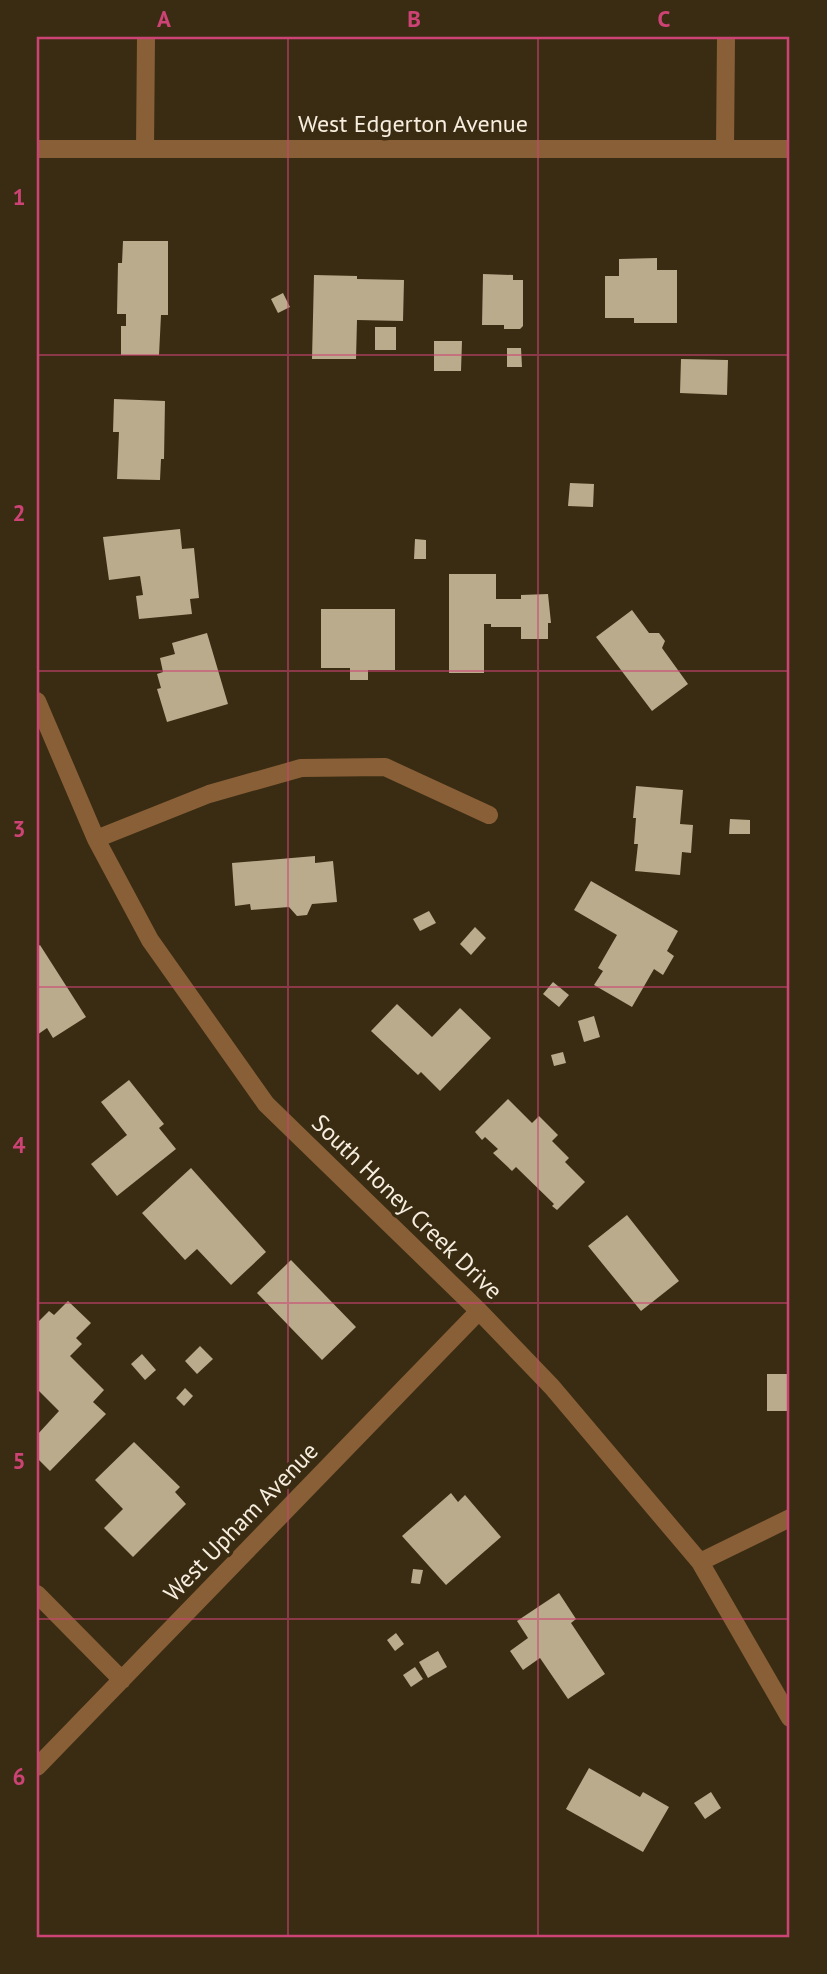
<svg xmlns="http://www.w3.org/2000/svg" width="827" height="1974" font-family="'PT Sans',sans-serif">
  <rect width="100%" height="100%" fill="#3a2c12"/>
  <path fill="#bbab8d" d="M123,241H168V315H161L159,355H121V326H126V314H117L118,263H122Z
    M657,258V270H677V323H634V318H605V276H619V259Z
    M483,274L513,275V280H523V326L520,329H504V325H482Z
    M314,275L357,276V279L404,280L403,321L357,320L356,359H312Z
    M283,293L290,307L278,313L271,299Z
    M375,327H396V350H375Z
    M434,341H462L461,371H434Z
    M507,348H521L522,367H507Z
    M681,359L728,360L727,395L680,393Z
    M114,399L165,401L164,459H161L160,480L117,479L119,432H113Z
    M570,483L594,484L593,507L568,506Z
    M180,529L182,549L194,548L199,598L190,599L192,614L139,619L136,596L143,595L140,576L109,580L103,537Z
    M415,539L426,540V559H414Z
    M449,574H496V599H521V595L548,594L551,623H548V639H521V627H491V624H484V673H449Z
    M321,609H395V670H368V680H350V668H321Z
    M632,610L649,633H659L665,641L662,648L688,684L652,711L596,637Z
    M207,633L228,704L167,722L157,689L161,688L157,674L163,672L160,658L175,654L172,643Z
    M636,786L683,790L680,824L693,825L691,853L682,852L680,875L635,871L638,844H634L636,818H633Z
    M730,819L750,820V834H729Z
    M315,856V863L333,861L337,902L312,904L307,915L297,916L289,907L251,910L250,904L235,906L232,863Z
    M591,881L678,931L667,951L674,956L663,975L654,969L632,1007L594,985L603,971L598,968L617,935L574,910Z
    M429,911L436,923L420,931L413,919Z
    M475,927L486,938L471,955L460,944Z
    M40,945L86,1017L53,1038L47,1028L37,1035V947Z
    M553,982L569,995L559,1007L543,994Z
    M397,1004L432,1037L460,1008L491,1038L440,1091L421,1072L418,1075L371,1031Z
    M594,1016L600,1037L584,1042L578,1021Z
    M563,1052L566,1063L554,1066L551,1055Z
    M129,1080L164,1124L159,1128L176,1149L117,1196L91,1164L127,1135L101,1102Z
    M508,1099L532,1123L539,1116L558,1135L552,1141L569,1158L565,1162L585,1182L557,1210L552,1206L554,1204L516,1167L512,1171L493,1153L498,1149L485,1137L482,1140L475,1132Z
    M191,1168L266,1252L231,1285L197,1249L185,1260L142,1213Z
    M627,1215L679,1281L641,1311L588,1246Z
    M291,1260L356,1327L322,1360L257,1293Z
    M68,1301L91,1323L76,1338L82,1344L70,1356L104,1390L93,1402L106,1414L50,1471L37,1458V1435L59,1411L37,1389V1323L49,1311L54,1315Z
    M200,1346L213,1359L197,1374L185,1361Z
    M142,1354L156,1370L145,1380L131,1364Z
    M767,1374H790V1411H767Z
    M185,1388L193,1396L184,1406L176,1398Z
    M134,1442L180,1487L175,1492L186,1504L133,1557L104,1528L123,1509L95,1480Z
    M451,1493L458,1502L465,1495L501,1537L446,1585L402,1536Z
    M413,1569L423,1570L420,1584L411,1583Z
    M559,1593L576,1619L571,1623L605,1674L568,1699L540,1658L523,1670L510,1651L528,1638L517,1621Z
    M396,1633L404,1644L395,1651L387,1640Z
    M438,1651L447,1667L428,1678L419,1662Z
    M415,1667L423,1679L411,1687L403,1675Z
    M589,1768L640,1797L643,1792L669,1807L643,1852L566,1809Z
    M711,1792L721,1808L705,1819L694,1803Z"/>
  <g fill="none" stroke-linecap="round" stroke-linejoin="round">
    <path stroke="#895f38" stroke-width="18" d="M37,149H790
      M145,149L146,37
      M725,149L726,37
      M37,701L96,839L150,940L266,1104L479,1311L552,1387L700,1562L790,1718
      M96,839L209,794L301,768L385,767L489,815
      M700,1562L790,1518
      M37,1594L122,1680
      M37,1767L479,1311"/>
  </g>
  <path fill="none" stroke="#cd4375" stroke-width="2" stroke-opacity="0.55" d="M288,37V1937M538,37V1937M37,355H790M37,671H790M37,987H790M37,1303H790M37,1619H790"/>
  <g text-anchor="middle" stroke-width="7" stroke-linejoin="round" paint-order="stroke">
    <g font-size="24" fill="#f7eedf" stroke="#3a2c12">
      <text x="413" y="132">West Edgerton Avenue</text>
      <text transform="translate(407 1207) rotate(44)" y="8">South Honey Creek Drive</text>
      <text transform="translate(241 1522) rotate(-46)" y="8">West Upham Avenue</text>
    </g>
  </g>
  <rect width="827" height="1974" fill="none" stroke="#3a2c12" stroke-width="77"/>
  <rect x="38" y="38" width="750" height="1898" fill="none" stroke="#cd4375" stroke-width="2.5"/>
  <g font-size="23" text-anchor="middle" font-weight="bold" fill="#cd4375">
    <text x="164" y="27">A</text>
    <text x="414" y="27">B</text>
    <text x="664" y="27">C</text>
    <text x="19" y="205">1</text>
    <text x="19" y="521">2</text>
    <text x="19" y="837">3</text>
    <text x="19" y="1153">4</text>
    <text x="19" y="1469">5</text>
    <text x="19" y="1785">6</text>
  </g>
</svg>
